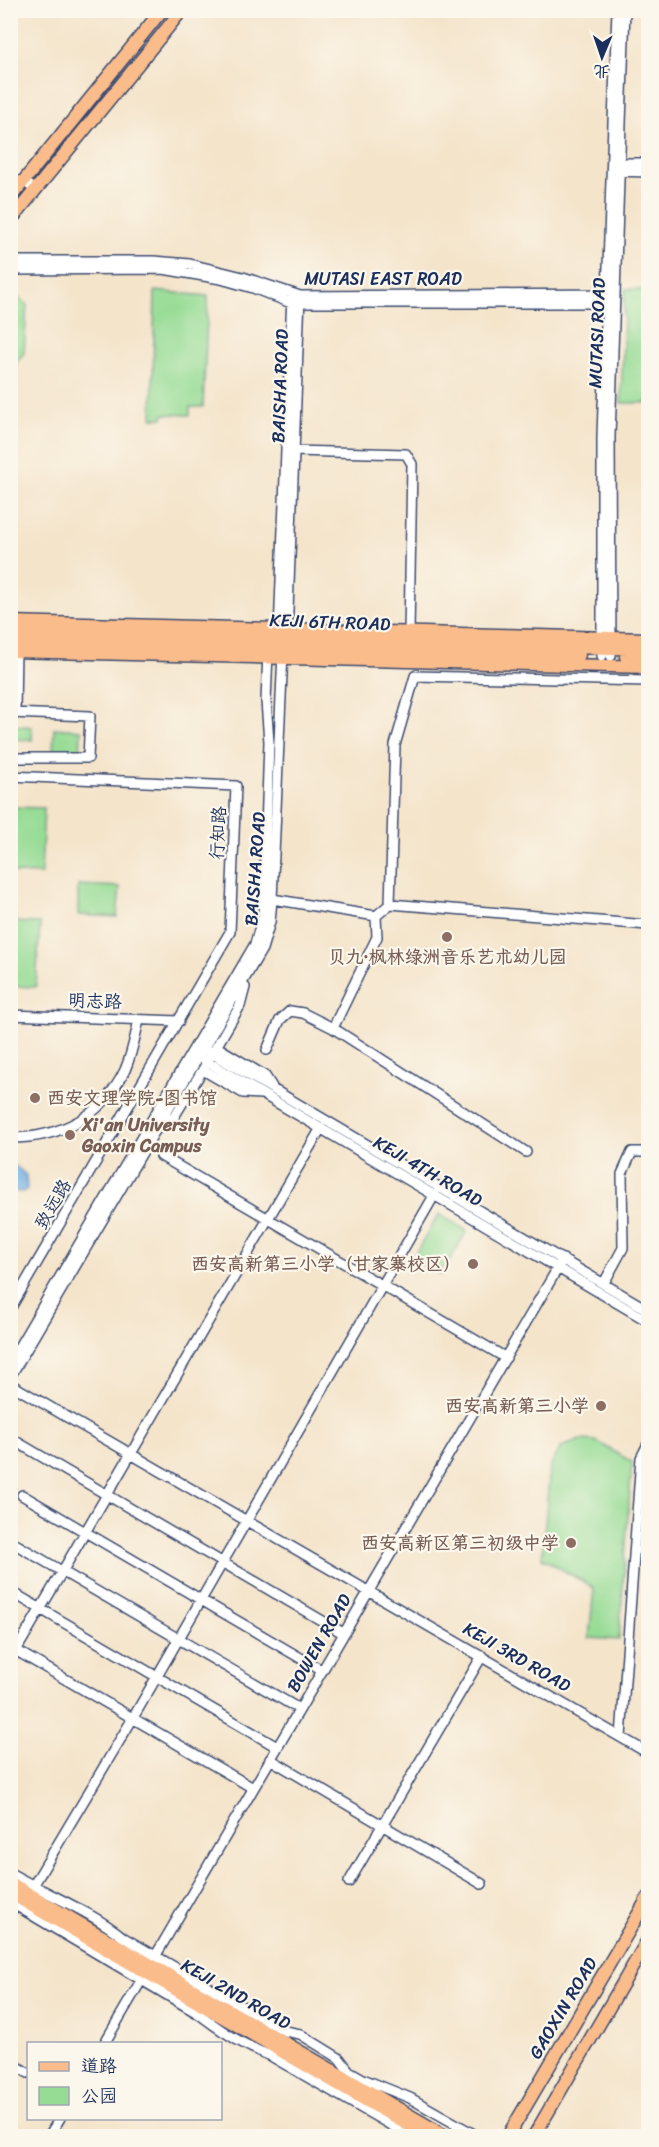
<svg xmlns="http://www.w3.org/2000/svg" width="659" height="2147" font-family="Sriracha,'LXGW WenKai TC',sans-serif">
  <rect width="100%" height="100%" fill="#fbf7ec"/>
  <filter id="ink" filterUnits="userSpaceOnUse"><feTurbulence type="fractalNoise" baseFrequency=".0167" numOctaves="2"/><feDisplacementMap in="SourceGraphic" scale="12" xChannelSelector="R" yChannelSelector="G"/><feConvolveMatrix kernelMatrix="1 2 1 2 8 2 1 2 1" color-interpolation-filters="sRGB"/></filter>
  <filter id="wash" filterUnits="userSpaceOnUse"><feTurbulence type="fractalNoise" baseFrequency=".008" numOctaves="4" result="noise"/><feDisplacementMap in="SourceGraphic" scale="24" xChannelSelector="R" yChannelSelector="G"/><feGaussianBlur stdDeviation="1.35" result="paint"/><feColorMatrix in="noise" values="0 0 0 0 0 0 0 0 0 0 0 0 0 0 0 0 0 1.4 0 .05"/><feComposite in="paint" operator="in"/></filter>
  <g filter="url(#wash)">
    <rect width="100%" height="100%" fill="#f4e4ca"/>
    <path fill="#97dc95" stroke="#59867a" stroke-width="1.5" d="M625,289L648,290V403H621Z
      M155,291L208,296L203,407H190V415L164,414L163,418H152Z
      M11,292L27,305L24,353L11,370Z
      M13,725L32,727V740L13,739Z
      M54,728L81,730L80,755L53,754Z
      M11,807L44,808L41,874L11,873Z
      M78,885L120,887L117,917L78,915Z
      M11,922L40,923L36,987L11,986Z
      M439,1214L467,1231L441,1275L412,1259Z
      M580,1440L596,1441L632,1462L619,1640L589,1638L594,1588L542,1558L550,1467L561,1447Z"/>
    <path fill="#6eaee1" stroke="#446ea0" stroke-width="1.5" d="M11,1162L26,1175L27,1189L23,1192L11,1191Z"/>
  </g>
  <g filter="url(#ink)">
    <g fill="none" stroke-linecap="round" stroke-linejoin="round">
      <g stroke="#3c4a6e" stroke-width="12">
        <path id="minor" d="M615,163H648
          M615,171L648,172
          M10,181H24L35,190
          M10,261H153L190,264L243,277L300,296L613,294
          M10,270L163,269L221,279L253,288L291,303H612
          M294,451L406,454L412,464L409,633
          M279,633L292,294
          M287,636L300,296
          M602,656V436L617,10
          M611,656L610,436L625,10
          M10,713L90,716L88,758H10
          M15,713L16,647
          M10,776L236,786L230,932L10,1309
          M272,899L376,916L390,904L648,925
          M390,904L395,745L415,676L648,681
          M10,1015L179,1021
          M333,1028L377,937L376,916
          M201,1047L648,1310
          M217,1047L265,1076L272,1087
          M267,1050L280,1020L290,1011L303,1013L333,1028L526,1152
          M196,1055L648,1321
          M203,1070L243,1093L261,1094
          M161,1128L174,1117L208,1061L240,1006L245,987
          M10,1138C61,1138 103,1116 125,1070C132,1054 135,1037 139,1020
          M161,1156L506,1358
          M604,1283L623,1248L622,1174L632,1152H648
          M10,1362L255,944L263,916L269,742L266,701L268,652
          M10,1377L262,949L270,922L272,899L283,652
          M10,1384L648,1753
          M10,1438L343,1633
          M22,1495L321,1670
          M10,1541L299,1709
          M10,1591L277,1747
          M10,1647L253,1788
          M10,1661L321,1128
          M621,1737L641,1458L648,1444
          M270,1759L482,1884
          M10,1873C48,1895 89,1910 124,1938L285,2031L300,2034L339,2058L349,2071L363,2079L410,2098L477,2136
          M349,1882L482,1656
          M33,1886L133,1718L435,1194
          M10,1902L199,2014C221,2031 244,2046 271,2056L410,2136
          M104,2044L563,1259
          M10,2062L28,2073
          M49,2136L60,2118"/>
      </g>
      <g stroke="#3c4a6e" stroke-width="15">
        <path id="major" d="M10,198L162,10
          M10,221L182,10
          M10,622L648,639
          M10,633L648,649
          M10,641L579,655
          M10,651L648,667
          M626,657H648
          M10,1883L445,2136
          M10,1893L427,2136
          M508,2136L648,1898
          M534,2136L648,1940"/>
      </g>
      <use href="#minor" stroke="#fff" stroke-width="9"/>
      <use href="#major" stroke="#fabc8b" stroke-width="12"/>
    </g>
  </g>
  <g fill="#8d6e63" stroke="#fbf7ec" stroke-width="2">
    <circle cx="447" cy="937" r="6"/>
    <circle cx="35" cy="1098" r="6"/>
    <circle cx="70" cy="1135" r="6"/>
    <circle cx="473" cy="1264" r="6"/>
    <circle cx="601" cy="1406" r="6"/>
    <circle cx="571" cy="1543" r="6"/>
  </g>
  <g text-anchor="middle" stroke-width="4.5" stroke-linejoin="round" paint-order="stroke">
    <g font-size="18" fill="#1b2f5e" stroke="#fbf7ec">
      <text x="383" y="285">MUTASI EAST ROAD</text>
      <text transform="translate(597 333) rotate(-88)" y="6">MUTASI ROAD</text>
      <text transform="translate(280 386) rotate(-88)" y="6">BAISHA ROAD</text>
      <text transform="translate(330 622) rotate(2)" y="6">KEJI 6TH ROAD</text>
      <text transform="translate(218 833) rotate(-87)" y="6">行知路</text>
      <text transform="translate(255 869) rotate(-86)" y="6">BAISHA ROAD</text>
      <text transform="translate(95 1001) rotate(2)" y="6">明志路</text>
      <text transform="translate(428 1171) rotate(30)" y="6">KEJI 4TH ROAD</text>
      <text transform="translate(53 1204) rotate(-60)" y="6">致远路</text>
      <text transform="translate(319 1643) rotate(-60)" y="6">BOWEN ROAD</text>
      <text transform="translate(517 1657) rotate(30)" y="6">KEJI 3RD ROAD</text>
      <text transform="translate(236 1994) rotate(30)" y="6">KEJI 2ND ROAD</text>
      <text transform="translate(563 2008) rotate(-59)" y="6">GAOXIN ROAD</text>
    </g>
    <g font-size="18" font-weight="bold" fill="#785e54" stroke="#fbf7ec" text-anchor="end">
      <text x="447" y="963" text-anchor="middle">贝九·枫林绿洲音乐艺术幼儿园</text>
      <text x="47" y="1104" text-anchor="start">西安文理学院-图书馆</text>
      <text x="82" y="1131" text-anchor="start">Xi'an University<tspan x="82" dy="21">Gaoxin Campus</tspan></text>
      <text x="461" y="1270">西安高新第三小学（甘家寨校区）</text>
      <text x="589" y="1412">西安高新第三小学</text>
      <text x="559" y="1549">西安高新区第三初级中学</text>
    </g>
  </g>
  <rect width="659" height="2147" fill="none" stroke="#fbf7ec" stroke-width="36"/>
  <rect x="27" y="2042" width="195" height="78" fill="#fbf7ec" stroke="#a1a7b3" stroke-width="1.5"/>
  <rect x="39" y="2062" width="30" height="9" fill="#fabc8b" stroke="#a1a7b3" stroke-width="1.5"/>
  <text x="81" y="2072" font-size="18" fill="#1b2f5e">道路</text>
  <rect x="39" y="2087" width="30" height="18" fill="#97dc95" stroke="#a1a7b3" stroke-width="1.5"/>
  <text x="81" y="2102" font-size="18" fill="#1b2f5e">公园</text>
  <g transform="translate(602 57) rotate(182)" stroke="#fbf7ec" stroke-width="4.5" paint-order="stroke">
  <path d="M0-4.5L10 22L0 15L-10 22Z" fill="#1b2f5e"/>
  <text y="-9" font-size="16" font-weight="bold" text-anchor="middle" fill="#1b2f5e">北</text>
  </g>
</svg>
